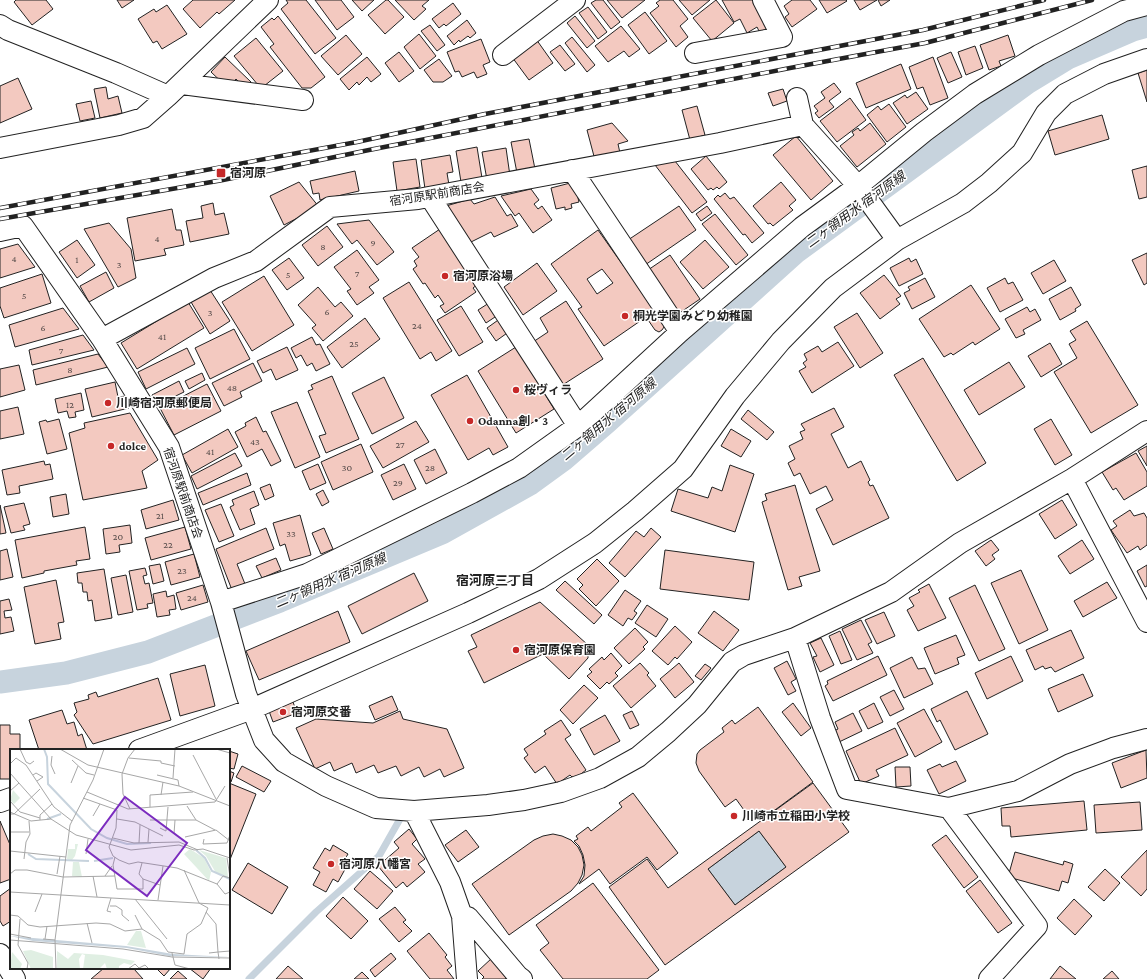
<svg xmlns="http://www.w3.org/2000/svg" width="1147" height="979" font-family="'Crimson Pro','Noto Sans JP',serif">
  <rect width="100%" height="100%" fill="#fff"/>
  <path fill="#c7d3dd" stroke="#6f6f6f" d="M759,831L786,867L735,905L708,869Z"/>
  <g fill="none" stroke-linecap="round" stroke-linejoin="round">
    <path stroke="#c7d3dd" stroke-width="7" d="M249,979L316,912L379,856L400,819"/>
    <path stroke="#c7d3dd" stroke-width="23" d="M0,682L66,673L148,652L280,601L442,533L530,484L563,460L607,422L796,252L1027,83L1068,58L1133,30L1147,26"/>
  </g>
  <path fill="#f3c9c0" stroke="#222" fill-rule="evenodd" d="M16,0H46L53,9L32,25L14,2Z
    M117,0H134L122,8Z
    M193,0H235L219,14L217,12L200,28L183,9Z
    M286,0H306L336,38L315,54L281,9L288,3Z
    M315,0H341L354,17L337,30Z
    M352,0H374L362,11Z
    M386,0H388L404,17L385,34L368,15Z
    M395,0H429L422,6L426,9L414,20Z
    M596,0H603L620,22L611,29L591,3Z
    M607,0H645L622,18Z
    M660,0H673L688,19L680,26L688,37L676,47L650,13L659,6L656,3Z
    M679,0H710L692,15Z
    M716,0L734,23L712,41L693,18Z
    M722,0H754L769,28L760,33L757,27L747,33L740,19L734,22Z
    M792,0H810L817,9L792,27L785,17L789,14L784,6Z
    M819,0H846L847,1L827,13Z
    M854,0H877L860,10Z
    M878,0H890L881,6Z
    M453,3L461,14L446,26L444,24L439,28L432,19Z
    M167,5L187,34L162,49L157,41L153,43L138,19L154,9L156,12Z
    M588,7L607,32L598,39L579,13Z
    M645,12L667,41L649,54L628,25Z
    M278,16L325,77L311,88H302L270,47L274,44L261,27L272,18L274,20Z
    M575,16L595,41L587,48L567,23Z
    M467,20L476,33L470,38L468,36L460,42L459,40L454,45L447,36Z
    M430,25L445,45L437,51L421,31Z
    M621,26L640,49L629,57L624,51L608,62L595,46Z
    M419,34L436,56L420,69L404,47Z
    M346,35L362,54L338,75L321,56Z
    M1008,35L1015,56L999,61L1001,66L989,70L980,45Z
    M572,37L595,65L587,72L565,43Z
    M256,38L283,71L264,86L258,85L234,56Z
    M481,39L490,62L483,65L487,74L477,78L474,72L462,77L459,71L455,72L447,52Z
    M536,39L553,63L529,80L512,57Z
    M560,45L575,64L565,71L550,52Z
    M975,46L983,68L966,75L958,52Z
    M399,52L414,71L399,82L385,63Z
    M951,52L962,77L948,83L937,58Z
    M225,57L251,82L245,88L236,79L228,88L211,72Z
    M367,57L381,74L371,82L367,77L359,85L357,82L349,90L340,79Z
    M933,57L948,98L930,105L923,87L917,89L909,67Z
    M439,59L452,76L443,82H433L424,70Z
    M901,64L911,89L866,108L856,83Z
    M1147,70V102L1138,73Z
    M18,78L32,109L0,123V86Z
    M834,83L841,92L829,101L834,107L819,118L815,113L818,111L814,106L825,98L821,92Z
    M106,87L108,99L118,96L122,113L100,118L94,89Z
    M783,89L787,101L773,106L768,93Z
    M916,92L928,109L907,124L893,103L905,95L907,98Z
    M850,98L866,120L837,142L820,121Z
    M91,101L95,118L80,121L76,104Z
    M889,104L906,127L887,142L867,115L878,106L881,110Z
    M697,106L705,135L690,140L682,110Z
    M1102,115L1109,139L1055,155L1048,131Z
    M612,123L628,141L618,144L620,153L595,160L587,130Z
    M870,123L886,144L857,167L840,146L854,135L852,132L858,128L860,131Z
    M796,136L833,181L811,200L773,155Z
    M529,139L535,169L517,173L511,142Z
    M477,147L482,178L461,182L456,151Z
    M506,148L510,176L487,180L482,152Z
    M450,155L453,172L447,173L449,185L425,189L421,160Z
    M706,156L727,182L719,189L717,187L713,190L711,188L708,190L691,169Z
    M416,159L420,187L397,191L393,162Z
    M675,161L707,202L692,213L655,165Z
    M1147,166V197L1139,199L1132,170Z
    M355,171L359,191L320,200L319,193L313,194L310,181Z
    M299,182L319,207L284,225L270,196Z
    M574,182L579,202L571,204L572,208L565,210V207L556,209L551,188Z
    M781,182L796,200L789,206L793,210L773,226L770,223L768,224L753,206Z
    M531,189L539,200L534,204L538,209L542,206L552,220L533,233L519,213L515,216L501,196Z
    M725,193L730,199L734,197L764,233L752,243L745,234L743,235L714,199L718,195L720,197Z
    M495,197L507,216L511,214L518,226L494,237L491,232L471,242L446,206L470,199L474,204Z
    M213,203L215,215L224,213L229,234L190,242L186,221L203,218L201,206Z
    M679,206L696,230L645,265L628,240Z
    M707,206L712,213L701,221L696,214Z
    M172,209L176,230H181L184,245L164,249L166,255L135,261L127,218Z
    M715,214L748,255L736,265L702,224Z
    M369,220L394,252L377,265L357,240L352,244L337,224Z
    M109,223L131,249L136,278L118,287L84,229Z
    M327,226L343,247L318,266L302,245Z
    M440,229L478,284L473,288L476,292L445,313L440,306L444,304L438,295L435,298L425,283L423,284L413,269L417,266L414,261L419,257L412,248Z
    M598,230L664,323V327L662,330L659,332L655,330L646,317L604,346L578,309L582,307L551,264ZM602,269L613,283L597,294L587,279Z
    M77,240L95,265L77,278L59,252Z
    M705,240L729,267L703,289L680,262Z
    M18,244L35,267L0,278V249Z
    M357,250L379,280L369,287L374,293L357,305L347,291L351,289L334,267Z
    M1147,253V283L1144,285L1132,260Z
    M670,255L700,299L678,314L648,270Z
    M289,258L304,278L287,290L272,270Z
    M909,258L911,262L916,259L923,274L899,286L890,268Z
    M1054,260L1066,281L1043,294L1031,273Z
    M537,263L557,291L523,315L504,287Z
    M106,272L114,288L89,302L80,286Z
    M42,274L51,303L4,318L0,306V288Z
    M884,275L901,296L896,299L900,304L880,319L860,293Z
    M264,276L294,325L252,351L222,302Z
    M925,278L935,297L912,309L904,293L910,290L908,287Z
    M1005,278L1008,284L1013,282L1023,300L1000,312L987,288Z
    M409,282L452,351L436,361L431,352L420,359L383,298Z
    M971,285L1000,329L975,345L973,342L953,355L951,353L944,357L919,319Z
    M318,287L335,307L341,302L353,316L323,341L312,328L316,325L298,305Z
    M1071,287L1081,305L1075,309L1076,311L1060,320L1049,299Z
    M210,290L230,321L210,334L191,302Z
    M566,301L603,359L561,386L533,342L548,332L540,318Z
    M188,302L204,328L137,369L121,343Z
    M489,303L498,315L486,323L478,310Z
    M461,306L483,342L459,356L437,320Z
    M1027,307L1030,312L1035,309L1041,320L1023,330L1025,334L1016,338L1005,319Z
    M63,308L79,329L15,347L9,325Z
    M857,313L883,353L860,368L834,327Z
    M365,318L380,339L342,368L327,347Z
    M501,318L510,331L496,341L487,328Z
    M1087,321L1138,405L1091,433L1054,372L1077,358L1069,344L1076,340L1070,331Z
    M234,329L250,359L210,379L195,348Z
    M83,335L94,350L32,365L29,350Z
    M312,337L316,345L320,344L330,364L316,371L312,363L307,366L301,355L296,358L291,348Z
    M838,342L854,366L812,393L799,371L806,367L803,363L807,360L804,354L818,346L822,352Z
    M1050,343L1062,364L1041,377L1028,356Z
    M287,347L298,370L276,380L271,369L263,373L257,361Z
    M516,347L554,409L516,433L478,371Z
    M187,348L195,364L146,389L138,372Z
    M98,354L108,367L36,385L33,370Z
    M923,358L986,463L957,481L894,375Z
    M1009,362L1025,387L979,415L964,390Z
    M253,363L262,381L240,392L242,397L224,406L212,383Z
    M19,365L25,390L0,397V369Z
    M202,373L205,380L189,389L185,381Z
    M467,375L508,447L493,455L489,448L468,460L431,395Z
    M332,376L359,439L326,453L319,436L326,434L308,391L313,389L311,385Z
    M384,377L404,418L372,434L352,393Z
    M179,381L184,392L157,405L152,395Z
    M115,382L118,397L126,396L129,408L92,417L85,389Z
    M207,384L221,411L174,435L160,408Z
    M81,393L84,410L75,412L76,417L69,418L67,411L58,413L55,399Z
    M297,402L320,457L295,468L271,412Z
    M18,407L24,434L0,439V411Z
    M834,408L844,427L831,434L848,468L861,461L870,480L868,482L870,486L873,485L889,518L833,545L816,509L833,500L826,486L810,494L800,473L794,476L788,463L795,459L789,446L803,439L800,432L805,430L801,424Z
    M748,410L774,432L767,440L741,419Z
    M130,413L158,460L142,471L147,488L83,500L69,433L85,428L84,423Z
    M256,417L263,432L266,431L281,461L271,466L262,449L247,457L235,432L246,426L245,423Z
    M59,419L67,449L47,454L39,422L46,420L47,422Z
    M1051,419L1072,455L1055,465L1034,429Z
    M416,421L429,442L383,468L370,446Z
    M228,429L238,447L192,473L182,455Z
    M731,429L751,441L741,457L721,446Z
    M361,444L373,472L333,490L321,462Z
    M1147,446V466L1138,451Z
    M435,449L447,473L426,484L414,460Z
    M235,453L242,466L197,489L191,476Z
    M1136,453L1147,472V486L1124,500L1116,488L1113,490L1102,472Z
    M44,461L45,465L50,464L53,479L19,486L20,493L7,495L2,470Z
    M318,464L326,483L310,490L302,471Z
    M404,464L416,489L393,500L381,475Z
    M730,465L754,474L735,532L671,511L678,489L708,498L712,487L722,491Z
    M247,473L251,485L203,505L198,493Z
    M270,484L274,496L265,500L260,488Z
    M795,485L820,571L799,577L802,586L788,590L762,502L767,500L765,494Z
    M323,490L329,502L322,506L316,494Z
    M254,491L259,505L250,509L255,524L240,530L230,507L234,505L232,500Z
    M66,494L69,514L53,517L50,497Z
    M173,500L179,520L146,529L141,510Z
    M1062,500L1077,525L1055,539L1039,514Z
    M24,503L30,524L23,526L25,530L11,533L4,507Z
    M221,504L234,536L219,542L205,510Z
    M0,505L6,533L0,534Z
    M1130,510L1134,516L1144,513L1147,518V545L1140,550L1138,546L1127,553L1111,530L1117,526L1113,521Z
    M300,515L311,555L290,561L285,544L280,546L273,523Z
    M130,525L132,543L119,545L120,552L106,554L103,529Z
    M85,527L90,559L76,561L77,565L44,571V573L22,578L15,540Z
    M185,527L191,549L151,560L145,538Z
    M266,528L274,549L237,564L245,584L232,590L216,549Z
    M324,528L333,549L321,554L312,533Z
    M651,528L661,537L625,577L609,563L636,531L644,537Z
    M991,540L999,550L992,555L995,559L986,566L975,551Z
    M1082,540L1094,559L1070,574L1058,556Z
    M7,549L13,577L0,580V551Z
    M665,550L754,562L749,600L660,589Z
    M194,554L200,577L171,585L165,562Z
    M276,558L281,570L262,578L256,566Z
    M597,559L619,581L596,606L579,589L583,585L577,579Z
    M160,564L164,581L153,584L149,566Z
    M1147,565V586L1145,587L1137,571Z
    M145,568L147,575L143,576L145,584L149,583L153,603L147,604L148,608L137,610L129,571Z
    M104,569L112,618L95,621L92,600L88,601L87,592H83L82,583H78L77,573Z
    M1021,570L1048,630L1019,644L991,583Z
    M414,573L428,601L362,634L348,606Z
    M126,575L133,612L118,615L111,578Z
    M56,580L64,622L58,623L61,639L35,644L24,587Z
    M565,581L602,615L594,624L556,590Z
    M1107,582L1117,598L1083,617L1074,601Z
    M929,584L946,618L918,631L907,610L914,606L909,598L920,592L918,590Z
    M203,585L208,602L181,610L176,593Z
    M975,585L1005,649L979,661L949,598Z
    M625,590L641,601L634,611L637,613L632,620L628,618L623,626L608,615Z
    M166,591L167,597L174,595L176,609L169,610L170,615L157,617L153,594Z
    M9,599L12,610L4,611L5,618L11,617L14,631L0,634V601Z
    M540,602L588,645V658L569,679L543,654L484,683L468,651L477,647L471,635Z
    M647,605L668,619L656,637L635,623Z
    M338,611L350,642L259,680L246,651Z
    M714,611L739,630L723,651L698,633Z
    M884,612L895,636L877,644L865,620Z
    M861,620L872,642L868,644L873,653L857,660L842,629Z
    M675,626L692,642L677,659L675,657L668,665L652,651Z
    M635,628L648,642L643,647L645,649L629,664L614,648Z
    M1071,630L1084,658L1055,672L1051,667L1045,669L1043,666L1035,670L1026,650Z
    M840,631L852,660L841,664L829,636Z
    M956,635L965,655L957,658L959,664L935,674L924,648Z
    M821,638L834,665L820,672L813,657L817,656L810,643Z
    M611,653L622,666L615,673L618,676L609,684L607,682L600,689L587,676L592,672L589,669L602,657L604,660Z
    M878,656L887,675L833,701L825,686L828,684L827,681Z
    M1011,656L1023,681L987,699L975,673Z
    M912,657L918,669L925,668L933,684L904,698L890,668Z
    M787,661L796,679L791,682L796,691L788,695L774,668Z
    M640,663L649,673L647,675L656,686L631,708L613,686Z
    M679,663L694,682L675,698L660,679Z
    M705,664L711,668L701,680L695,676Z
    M205,665L215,706L180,716L170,674Z
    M1083,674L1093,696L1058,712L1048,689Z
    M158,678L171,720L93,744L74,715L77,712L74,703L89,699L88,695L96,692L98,697Z
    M584,685L598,698L573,724L560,710Z
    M894,690L904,709L890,716L880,697Z
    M967,691L988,734L955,750L940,720L937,722L931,709Z
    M392,696L398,710L375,720L369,706Z
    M293,702L297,713L273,722L269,711Z
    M793,703L811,728L801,736L782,712Z
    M874,703L883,722L868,729L859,711Z
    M758,707L813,782L760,821L754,814L749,817L736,799L725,807L699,771L696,763L697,754L700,750L724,732L722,728L732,720L735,724Z
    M924,709L942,742L915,757L897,723Z
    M62,710L67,724L74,722L78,736L82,734L87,750H39L29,720Z
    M400,711L403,719L447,729L464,768L444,777L440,769L424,777L419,767L401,776L396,766L378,773L374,765L356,773L352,763L334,771L330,762L315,769L296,728L316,719L373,723Z
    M632,711L639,725L630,729L623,715Z
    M853,713L862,731L839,742L834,731L838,729L835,722Z
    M605,715L620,741L594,755L580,729Z
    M561,720L571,735L565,739L586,770L577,777H572L570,775L557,784L545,766L535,773L524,758L528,755L524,749L546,734L544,731Z
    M0,725H10V734H20V750H11V779H0Z
    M895,728L908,755L876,770L879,776L861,784L846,751Z
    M1146,750L1147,778L1121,788L1112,763Z
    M229,751L238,754L234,769L229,768Z
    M956,761L966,781L939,794L927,770L940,764L942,767Z
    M242,766L271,781L264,792L236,777Z
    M895,767H910L911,786L896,787Z
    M229,771L234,773L231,782L229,781Z
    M229,783L256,794L229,862Z
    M813,783L849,832L665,965L609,887L647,859L668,888ZM759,831L786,867L735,905L708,869Z
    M633,793L678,853L657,870L647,857L610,884L599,869L579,884L584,876L585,865L583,855L579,846L574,841L578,839L576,836L588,827L591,831L622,807L619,803Z
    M1084,801L1087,830L1011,837L1010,826H1002L1001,808Z
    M1140,802L1142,830L1096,833L1094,805Z
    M0,821L11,847V879L0,883Z
    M409,829L417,839L412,844L425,859L418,864L425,872L407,887L403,882L396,888L378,866L399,848L394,842Z
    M466,830L479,847L458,862L445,845Z
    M553,834L562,836L571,840L578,847L582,855L584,865L582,875L578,883L571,891L509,935L472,884L534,840L543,836Z
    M946,835L978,877L964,888L932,845Z
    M333,845L348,854L345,859L349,862L338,882L333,879L326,892L313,885L320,872L313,868L325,848L330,851Z
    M1147,850V889L1141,896L1121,877Z
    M1015,852L1063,865L1064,861L1073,864L1068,883L1062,881L1059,891L1008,877Z
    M248,863L288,887L272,914L232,890Z
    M1105,869L1120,883L1104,901L1088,887Z
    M370,871L393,891L377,909L354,889Z
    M980,880L1012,923L998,933L966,891Z
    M593,883L659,970L647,979H563L540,950L549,943L536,925Z
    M11,888V921L3,926L0,921V896Z
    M343,897L368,921L351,939L326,916Z
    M1074,899L1092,916L1075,935L1057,918Z
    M395,907L406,920L403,922L412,931L399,942L379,919Z
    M429,933L447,955L445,957L452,966L447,970L454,979H430L407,951Z
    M391,953L396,959L375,977L370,970Z
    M492,958L509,976L505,979H482L484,977L478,971Z
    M288,966L303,979H276Z
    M1060,966L1076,979H1050Z
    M104,968H135L134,969L143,979H91Z
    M158,968H171L164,976L157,969Z
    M189,968H211L203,979Z
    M178,971L187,979H170Z
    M1112,971L1119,979H1103Z
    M362,972L369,979H354Z"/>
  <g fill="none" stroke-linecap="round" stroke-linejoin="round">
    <g stroke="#222" stroke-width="22">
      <path id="minor" d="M0,25L8,30L116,73L168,96
        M695,53L782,37L763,0
        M503,55L575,0
        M182,84L303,100
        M797,98L803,125L858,186L897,240
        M0,148L119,125L143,118L168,96L268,0
        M572,170L680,332
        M430,197L578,426
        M0,231L23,226L102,339L169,447L221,602L246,694L264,740L284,762L326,786L376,808L414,811L488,805L524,800L561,792L600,778L638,757L668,732L697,705L732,662L744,655L795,638L891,592L960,543L1072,479L1147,431
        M102,339L214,278L256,261L330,207L418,199L720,143L803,125
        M1072,479L1147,622
        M221,602L307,574L472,493L519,468L578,426L680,332L802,227L858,186L924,132L975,94L1039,55L1124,11L1147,5
        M795,638L820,718L847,789L949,808L1018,791L1070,764L1113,748L1147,739
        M139,750L252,709L468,613L539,579L595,543L635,511L683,469L735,396L781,341L833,288L897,240L963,203L989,183L1022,153L1046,113L1065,94L1104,74L1147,59
        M0,802L11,798
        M949,808L1037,926L989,979
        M414,811L450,882L462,916L467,979
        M462,916L468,917L518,976L522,979
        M0,954L15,979"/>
    </g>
    <use href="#minor" stroke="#fff" stroke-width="20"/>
    <g stroke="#222" stroke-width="4.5">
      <path id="rail" d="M0,208L357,142L485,114L923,30L1044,0
        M0,219L223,180L369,150L790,68L925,43L1092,0"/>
    </g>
    <use href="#rail" stroke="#fff" stroke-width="3" stroke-dasharray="9" stroke-linecap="butt"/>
  </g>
  <g fill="#c62828" stroke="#fff" stroke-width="1.5">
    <rect x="216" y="168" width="10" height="10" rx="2"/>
    <circle cx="445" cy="276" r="4"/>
    <circle cx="625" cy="316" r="4"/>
    <circle cx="516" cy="390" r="4"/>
    <circle cx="108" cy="403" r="4"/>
    <circle cx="470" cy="421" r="4"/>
    <circle cx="111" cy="446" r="4"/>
    <circle cx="516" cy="650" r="4"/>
    <circle cx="283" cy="712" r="4"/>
    <circle cx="734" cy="816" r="4"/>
    <circle cx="331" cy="864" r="4"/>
  </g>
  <g text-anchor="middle" stroke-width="3" stroke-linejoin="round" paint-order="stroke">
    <g font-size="10" fill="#564c4a">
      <text x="157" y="242">4</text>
      <text x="373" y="246">9</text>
      <text x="323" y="250">8</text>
      <text x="14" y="262">4</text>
      <text x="77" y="263">1</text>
      <text x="119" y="268">3</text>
      <text x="357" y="277">7</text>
      <text x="288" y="278">5</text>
      <text x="24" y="299">5</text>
      <text x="327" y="315">6</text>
      <text x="210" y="316">3</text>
      <text x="417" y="329">24</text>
      <text x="43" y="331">6</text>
      <text x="162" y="340">41</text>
      <text x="354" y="347">25</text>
      <text x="61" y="354">7</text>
      <text x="70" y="373">8</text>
      <text x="232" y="391">48</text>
      <text x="70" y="408">12</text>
      <text x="255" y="445">43</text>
      <text x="400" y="448">27</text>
      <text x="210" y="455">41</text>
      <text x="347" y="471">30</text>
      <text x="430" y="471">28</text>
      <text x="398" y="486">29</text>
      <text x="160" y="519">21</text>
      <text x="291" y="537">33</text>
      <text x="118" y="540">20</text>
      <text x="168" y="548">22</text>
      <text x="182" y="574">23</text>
      <text x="192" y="601">24</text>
    </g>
    <g font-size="12" font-weight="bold" fill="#222" stroke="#fff" text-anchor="start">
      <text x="230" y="177">宿河原</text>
      <text x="453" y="280">宿河原浴場</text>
      <text x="633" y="320">桐光学園みどり幼稚園</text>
      <text x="524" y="394">桜ヴィラ</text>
      <text x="116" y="407">川崎宿河原郵便局</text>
      <text x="478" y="425">Odanna創・3</text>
      <text x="119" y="450">dolce</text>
      <text x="524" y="654">宿河原保育園</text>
      <text x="291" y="716">宿河原交番</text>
      <text x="742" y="820">川崎市立稲田小学校</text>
      <text x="339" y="868">宿河原八幡宮</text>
    </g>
    <g font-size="12" fill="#222" stroke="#fff">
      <text transform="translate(437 194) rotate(-9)" y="4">宿河原駅前商店会</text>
      <text transform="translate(183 493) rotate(71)" y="4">宿河原駅前商店会</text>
    </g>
    <g font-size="13" font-style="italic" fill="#222" stroke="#fff">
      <text transform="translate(855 209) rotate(-36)" y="5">二ヶ領用水 宿河原線</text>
      <text transform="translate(608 419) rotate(-40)" y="5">二ヶ領用水 宿河原線</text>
      <text transform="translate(330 580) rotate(-23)" y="5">二ヶ領用水 宿河原線</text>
    </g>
    <g font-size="13" font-weight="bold" fill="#222" stroke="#fff">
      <text x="495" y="585">宿河原三丁目</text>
    </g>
  </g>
  <g transform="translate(10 749)">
    <rect width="220" height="220" fill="#fff"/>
    <path d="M3,41L10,49L4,55L0,51ZM65,95H68L65,107L62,111L57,110L58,100H65ZM180,100L194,109L201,123L199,132L174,105ZM189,101L216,109L218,128L206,124L196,107ZM63,113H69L72,128L62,127ZM126,182H131L136,199L117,196ZM21,201L43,208V220H21L13,202ZM47,202L58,210L64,204L93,206L125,212L121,216L114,214L109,217V219L116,220H97L95,214L89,220H73L75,206L72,205L69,210L70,220H47ZM2,203L12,215L10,220H0Z" fill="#e0efe3"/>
    <path d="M0,187L116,197L163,205L220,208L159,207L117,199L23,192Z" fill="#c7d3dd"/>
    <path fill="none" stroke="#c7d3dd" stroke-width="2" d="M34,0L37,8L38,35L81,80L97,89L117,95L141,94M37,70L51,65M186,101L195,109L202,122L220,130M18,105L26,110L79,112M84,112L103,109"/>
    <path fill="none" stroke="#a7a7a7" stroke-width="1" d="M10,0L16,13L20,15L24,12M50,0L78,16L169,37L220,57M206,0L220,4M183,6L206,50M42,7L41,16L45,25M119,9L151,12V14L165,17M62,11L76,24L84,26M0,15L6,9L16,16L44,58L62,72M0,24L41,70L66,86L121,101L169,96L184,101L193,100L220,109M23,26L26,24L33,28L27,32M147,26L168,31L169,37M163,29L165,0M61,34L68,17M0,42L9,34M77,43L118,60L205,53L215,37M151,46L153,33M73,49L107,61L106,79L99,98L103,107L109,111L119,115L128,113L167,119L207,135L215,145L220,143M0,52L10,63L30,69M177,57L186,71M140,58V46L183,43M120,60L113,45L112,25L118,9L125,0M0,63L21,72L41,70M0,65H4L30,40M83,67L90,55M107,70L125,73L153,87M30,71V66L42,55M140,71H186L205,81M150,79L156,82L158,58M0,83H19M164,85L165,71M175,88L206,81L220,92M103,89L124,94L169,93L188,101M194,90L193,95L217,94L220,86M138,93L139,80M129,94L130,76M0,102L56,108M76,105L78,90M105,108L103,116L107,140H133V130M217,109L220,128M14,110L16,93L20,85L19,72M132,114L129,125L133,130L150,136M0,125L5,121H17L53,128L105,127M47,125L50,107M83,127L87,148M95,127L102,117M207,135L213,127L220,129M0,143L220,156M101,149L97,162L101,163M125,150L157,190M148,151L153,117M100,157H106L112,161V166L119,172M25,163L32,145M196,163L206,175L208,203L199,204M0,166L8,167L18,176L30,178L86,174L100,175L115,182L132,180L150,191L158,203L174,205L177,185L191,175L198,159L189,154L174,121M125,166L132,180M10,170L8,196L18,214L17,220M77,174L82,194M0,185L21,189M33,190L45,191M35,190L37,177M0,191L113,200L162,208L220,209M162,204L165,216L180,220M209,210L208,203L220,202M46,220L45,191L60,76L83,31L94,0M118,220L125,215L129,219L135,216L139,220"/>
    <path fill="#7b2cbf" fill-opacity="0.15" stroke="#7b2cbf" stroke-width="2" d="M115,48L177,94L137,147L76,101Z"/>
    <rect width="220" height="220" fill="none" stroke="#222" stroke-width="2"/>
  </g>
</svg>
